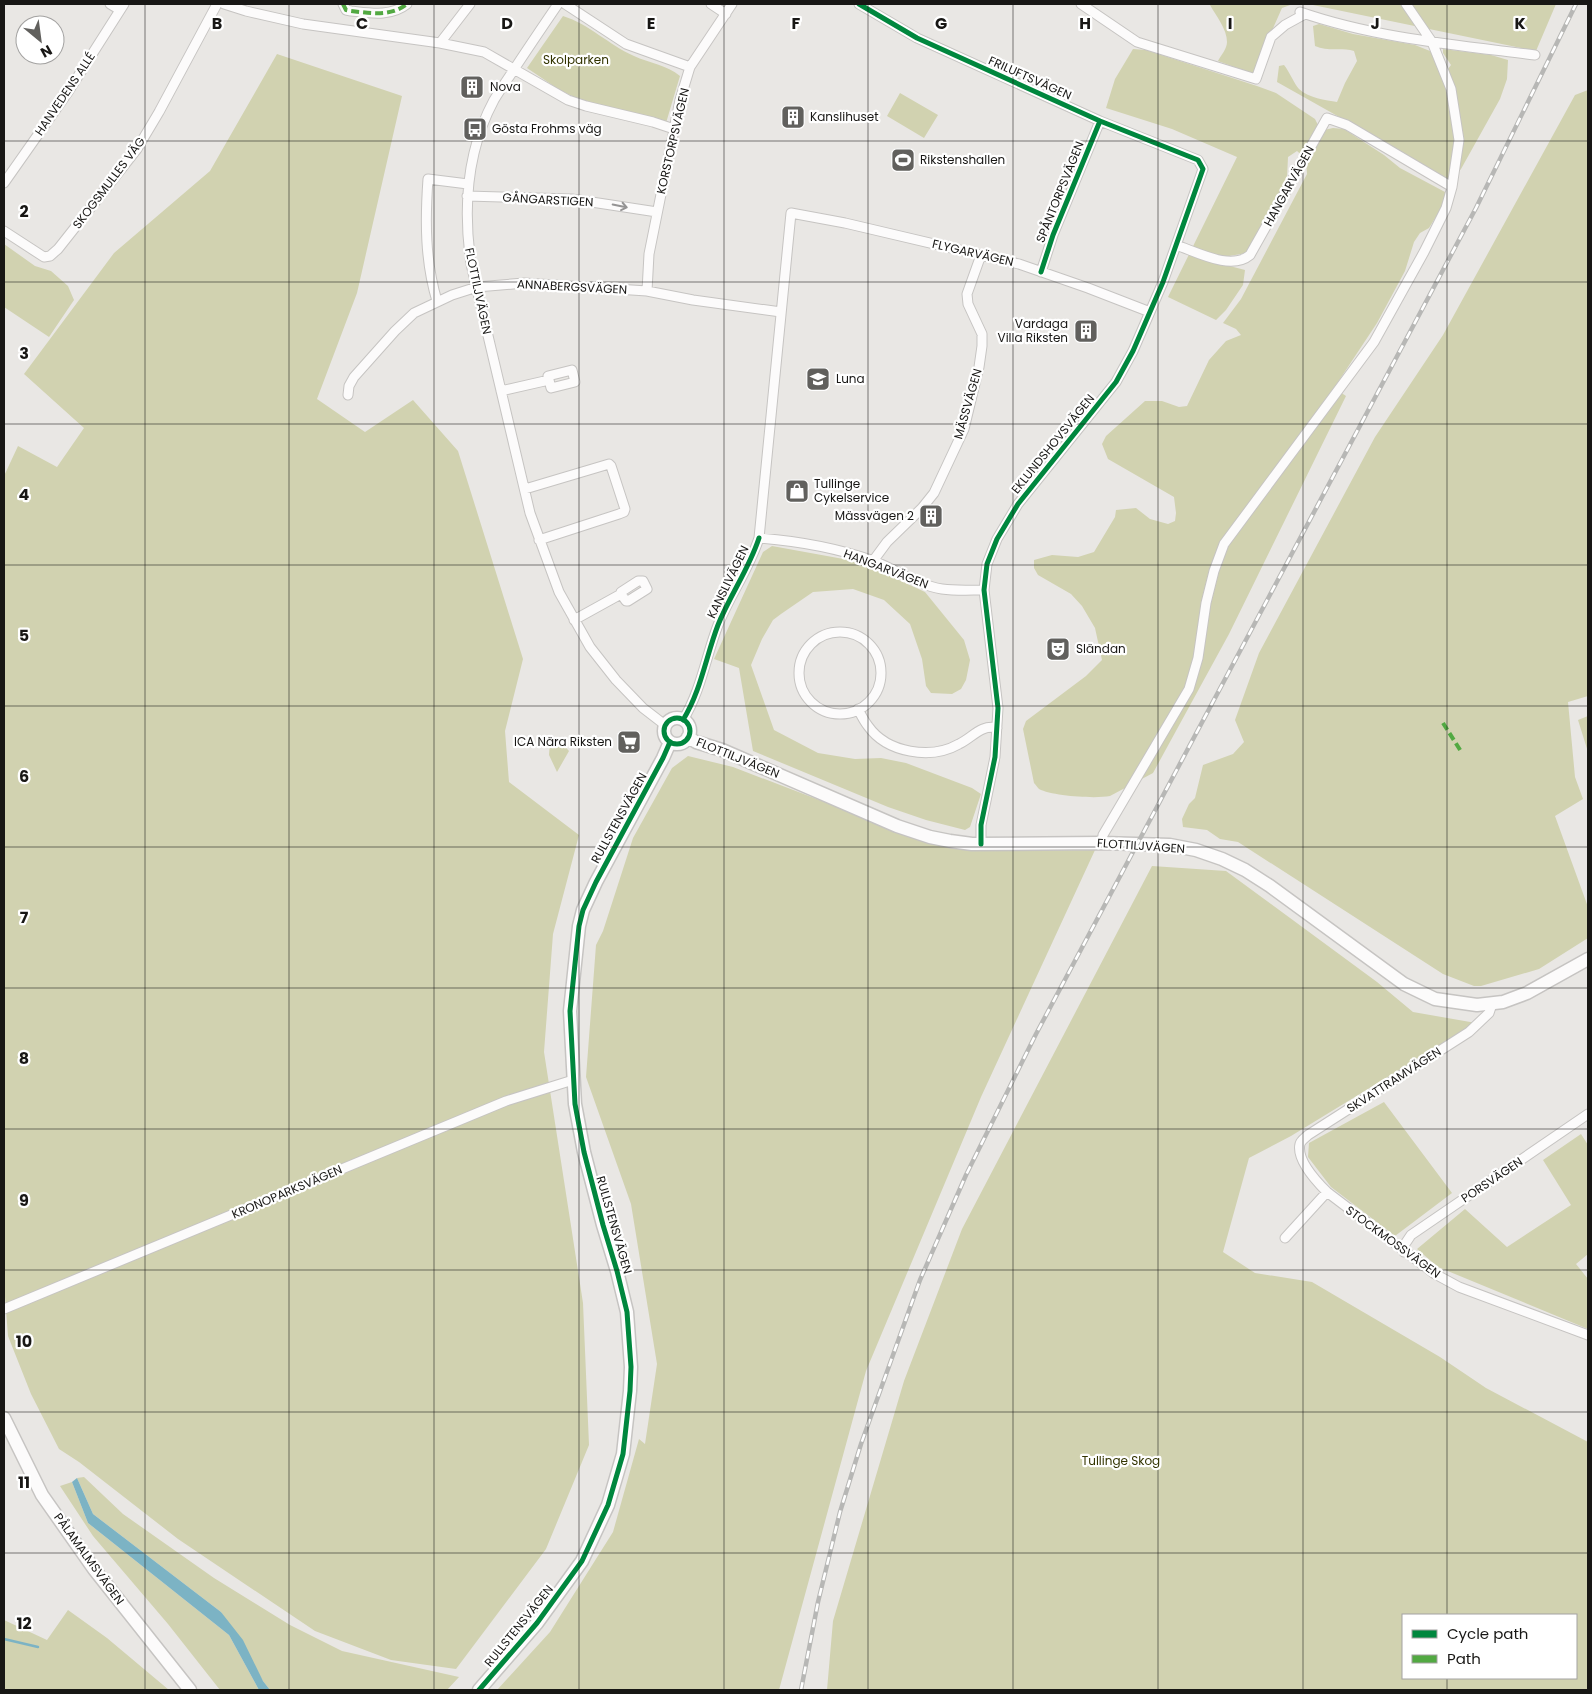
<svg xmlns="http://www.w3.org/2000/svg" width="1592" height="1694" font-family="Poppins,sans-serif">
  <rect width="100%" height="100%" fill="#e9e7e4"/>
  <path fill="#d1d2b0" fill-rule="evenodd" d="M1205,4H1293L1282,8L1270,35L1263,45L1261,63L1253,74L1218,61C1221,55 1227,49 1227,42C1227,29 1216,16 1210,5Z
    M1308,4H1556L1536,51Z
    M563,16C589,24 609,45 634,56C649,63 667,65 680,76L666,123L576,98L558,89L527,68Z
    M1319,24L1353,34L1415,45L1430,51L1445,73L1451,65L1443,53V49L1491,55L1508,60L1507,79L1500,99L1461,169L1448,183L1373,136L1277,82L1279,66L1284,65C1289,71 1295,85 1299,89C1308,98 1326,100 1337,102L1345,83L1357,61L1354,51C1341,47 1328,52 1315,46L1313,26Z
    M1133,49L1146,50L1257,86L1276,93L1315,119L1318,125L1324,130L1333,128L1344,129L1384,155L1400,168L1445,192V202L1429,228L1420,233L1414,242L1405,271L1377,323L1334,388L1346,396L1229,634L1153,773L1110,796C1095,799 1052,796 1039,789C1037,787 1036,785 1034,783L1023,729L1026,721L1086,676L1102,660L1095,628L1082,606L1071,594L1038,575L1034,568V560L1052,555L1078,557L1094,552L1115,517L1116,510L1136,508L1150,519L1168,524L1175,521L1176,513L1174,497L1108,459L1102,444L1106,436L1145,401H1162L1179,407L1187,406L1209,360L1226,341L1241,335L1236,329L1223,323L1241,299L1307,174L1306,159L1297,151L1288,157L1287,178L1270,214L1247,253L1229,256L1222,264L1245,270L1243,285L1226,310L1216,320L1168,297L1237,157L1172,129L1106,108L1115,79Z
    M277,54L402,96L357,293L317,399L365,432L413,400L458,451L523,659L505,731L509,782L579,835L553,934L544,1052L583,1303L589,1445L546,1549L456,1669L391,1660L315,1631L178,1539L79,1462L59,1449L31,1394L8,1336L4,1284V476L18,446L57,467L84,428L24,374L114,253L210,171Z
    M1588,90V696L1568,702L1575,777L1583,799L1555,816L1588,907V938L1539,969L1481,986H1474L1443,974L1238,842L1220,839L1207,830L1183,827L1182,819L1189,804L1195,798L1203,765L1233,754L1244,742L1235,720L1259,653L1375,437L1443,335L1575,95Z
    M900,93L938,115L924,138L887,116Z
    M4,244L35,266L51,271L68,286L74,300L49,337L4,307Z
    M772,546L860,562L925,592L964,640L970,660L966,680L961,689L952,694L931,693L926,686L922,659L910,624L884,600L853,589L813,592L781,614L773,620L762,639L751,665L774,730L818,753L855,759L881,758L906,763L972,788L981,794L970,827L965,830L926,820L888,807L753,751L739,668L714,659L763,552Z
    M1588,716V752L1578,720Z
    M556,737L569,751L557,772L549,755L550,741Z
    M688,756L733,767L934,844L986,851L1095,850L981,1097L866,1371L779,1690H497L550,1632L613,1532L639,1439L645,1444L657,1364L631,1204L586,1077L596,945L603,931L633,838L672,768Z
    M1152,866L1226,871L1377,982L1413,1012L1476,1023L1291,1136L1249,1158L1223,1252L1255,1273L1312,1282L1440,1357L1486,1388L1588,1442V1690H827L833,1621L904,1381L962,1229ZM1403,1615H1576V1678H1403Z
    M1384,1102L1452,1193L1395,1236L1331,1187L1308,1157L1309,1143Z
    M1581,1134L1588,1145V1254L1576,1264L1588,1279V1329L1438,1267L1417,1249L1465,1209L1507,1247L1571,1205L1543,1160Z
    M84,1477L123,1514L214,1578L290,1625L342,1651L459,1677L447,1690H270L263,1681L221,1612L93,1514L77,1478Z
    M72,1482L88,1523L229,1635L259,1690H220L168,1624L93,1536L60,1486Z
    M68,1610L107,1638L169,1690H4V1620L47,1640Z"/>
  <path fill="#7cb3c4" d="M77,1478L93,1514L221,1612L243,1640L263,1681L270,1690H259L229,1635L88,1523L72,1482Z"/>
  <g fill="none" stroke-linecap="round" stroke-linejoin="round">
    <path stroke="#7cb3c4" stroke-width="2.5" d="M4,1639L38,1647"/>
    <g stroke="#c6c4c2" stroke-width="11">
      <path id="street" d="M110,4L120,10
        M224,4L246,11L303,24L440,43L484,52L568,100L586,106L653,122L674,129
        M343,4L346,10L351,11C370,13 391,17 407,4
        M558,4C543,26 528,48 513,71C507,80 500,90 494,100C467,150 463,208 471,264L530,513L559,592L590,647L616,680L643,708L665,725
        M565,4L626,44L690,67
        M711,4L726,14
        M859,4L917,38L1100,121L1198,160L1203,169L1163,282L1133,351L1116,382L1018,504L997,539L987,564L984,590L998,708L995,757L981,825V844
        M1081,4L1137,42L1256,79L1271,37L1285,25L1305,14
        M1300,12C1375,38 1456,45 1535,55
        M440,43L470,4
        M4,183L68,92L124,4
        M467,196L572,199L657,212
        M4,231L44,257L50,256L58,249L137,149L159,112L217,4
        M1176,245C1197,252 1231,271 1250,255L1327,118L1347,125L1452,187
        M1041,272L1053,235L1100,121
        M647,291L649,254L680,100L690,67L732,4
        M437,301C425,261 425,221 428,179L468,184
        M501,391L549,380L551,388L575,382L572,370L548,376L549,380
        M348,395L349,386L354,377L395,331L414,313L452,295L477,287L524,283L647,291L693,300L781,312
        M525,489L609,464L611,466L625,509L624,512L619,514L539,540
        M759,538C797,541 836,548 871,560C895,569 917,585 942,589C956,591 970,590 984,590
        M873,561L887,542L922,508L934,493L964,429L979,367L982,346V334L968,304L967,294L981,255
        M574,620L621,594V592L638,581H643L647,589L628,601H626L621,594
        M799 673a41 41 0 1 1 82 0a41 41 0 1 1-82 0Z
        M858,709C861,715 864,721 868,726C887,753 931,760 959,744C972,738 981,724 997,728
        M683,720C701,691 706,656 718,625C730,595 749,569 759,538L791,213L845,223L1019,264L1088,288L1150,312
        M1102,843L1103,835L1189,689L1198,658L1206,603L1214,571L1224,544L1374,342L1424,252L1446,208L1452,187L1459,140L1451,89L1432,42L1406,4
        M1492,1004L1489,1013L1469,1032L1308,1135C1305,1138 1301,1140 1300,1144C1296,1160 1317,1182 1327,1192L1435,1274L1459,1287L1588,1335
        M1285,1238L1327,1192
        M1404,1252L1405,1244L1411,1235L1588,1114
        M4,1309L506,1101L573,1080"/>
    </g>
    <g stroke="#c6c4c2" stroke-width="15">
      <path id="secondary" d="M664 731a13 13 0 1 1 26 0a13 13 0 1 1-26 0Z
        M688,737L696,742L722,750L897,826L930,837L950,841L972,844L1102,843L1170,845L1196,850L1222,859L1245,870L1270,886L1404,984L1435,999L1477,1005L1503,1002L1527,993L1588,959
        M4,1418L42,1495L94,1569L190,1690
        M479,1690L537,1623L582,1561L608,1505L623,1454L630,1391L631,1367L627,1312L617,1271L603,1225L584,1152L575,1104L570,1011L579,926L583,910L596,882L663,758L670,742"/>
    </g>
    <use href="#street" stroke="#fcfbfb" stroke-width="9"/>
    <use href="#secondary" stroke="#fcfbfb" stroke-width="12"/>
    <g stroke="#b7b7b5" stroke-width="4.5">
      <path id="rail" d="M801,1690L818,1602L840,1512L861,1444L920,1280L966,1175L1036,1034L1476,208L1576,4"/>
    </g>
    <use href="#rail" stroke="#fff" stroke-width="2.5" stroke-dasharray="8" stroke-linecap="butt"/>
    <path stroke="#52a942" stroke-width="4" stroke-dasharray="8 4" stroke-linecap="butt" d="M343,4L346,10L351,11C370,13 391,17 407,4
      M1443,723L1462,753"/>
    <g stroke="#fff" stroke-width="8">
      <path id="cycleway" d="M859,4L917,38L1100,121L1198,160L1203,169L1163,282L1133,351L1116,382L1018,504L997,539L987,564L984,590L998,708L995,757L981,825V844
        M1041,272L1053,235L1100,121
        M664 731a13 13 0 1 1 26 0a13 13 0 1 1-26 0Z
        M683,720C701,691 706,656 718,625C730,595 749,569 759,538
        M479,1690L537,1623L582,1561L608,1505L623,1454L630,1391L631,1367L627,1312L617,1271L603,1225L584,1152L575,1104L570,1011L579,926L583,910L596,882L663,758L670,742"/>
    </g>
    <use href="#cycleway" stroke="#00873e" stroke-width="5"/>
  </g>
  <defs><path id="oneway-shaft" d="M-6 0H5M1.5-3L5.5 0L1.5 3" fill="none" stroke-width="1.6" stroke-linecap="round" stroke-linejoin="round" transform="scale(1.25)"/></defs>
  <use stroke="#959494" href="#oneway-shaft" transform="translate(620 206) rotate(12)"/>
  <path fill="none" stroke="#181715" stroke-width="1" stroke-opacity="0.55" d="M145,4V1690M289,4V1690M434,4V1690M579,4V1690M724,4V1690M868,4V1690M1013,4V1690M1158,4V1690M1303,4V1690M1447,4V1615M4,141H1588M4,282H1588M4,424H1588M4,565H1588M4,706H1588M4,847H1588M4,988H1588M4,1129H1588M4,1270H1588M4,1412H1588M4,1553H1588M1447,1678V1690"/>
  <defs>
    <g id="building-square" transform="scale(1.25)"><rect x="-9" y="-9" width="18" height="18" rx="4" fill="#61605d" stroke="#fff"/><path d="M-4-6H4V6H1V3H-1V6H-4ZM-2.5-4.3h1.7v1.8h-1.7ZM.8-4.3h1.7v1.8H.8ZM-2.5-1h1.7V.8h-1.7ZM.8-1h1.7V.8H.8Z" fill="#fff"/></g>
    <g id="bus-square" transform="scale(1.25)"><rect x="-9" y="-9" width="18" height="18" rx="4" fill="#61605d" stroke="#fff"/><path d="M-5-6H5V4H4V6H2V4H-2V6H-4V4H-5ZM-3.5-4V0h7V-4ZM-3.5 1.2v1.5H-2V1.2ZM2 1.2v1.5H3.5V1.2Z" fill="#fff"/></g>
    <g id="stadium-square" transform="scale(1.25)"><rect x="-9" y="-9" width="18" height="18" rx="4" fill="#61605d" stroke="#fff"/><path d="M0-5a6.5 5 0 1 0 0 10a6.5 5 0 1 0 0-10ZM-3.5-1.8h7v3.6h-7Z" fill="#fff"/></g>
    <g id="school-square" transform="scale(1.25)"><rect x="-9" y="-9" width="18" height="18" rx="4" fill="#61605d" stroke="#fff"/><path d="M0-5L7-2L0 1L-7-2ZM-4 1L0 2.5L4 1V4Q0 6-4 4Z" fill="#fff"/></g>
    <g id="shop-square" transform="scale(1.25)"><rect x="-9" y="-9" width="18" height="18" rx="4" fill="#61605d" stroke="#fff"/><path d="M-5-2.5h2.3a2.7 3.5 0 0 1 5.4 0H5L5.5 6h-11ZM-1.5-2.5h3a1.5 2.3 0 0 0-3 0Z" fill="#fff"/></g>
    <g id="theatre-square" transform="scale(1.25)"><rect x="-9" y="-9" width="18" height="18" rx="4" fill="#61605d" stroke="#fff"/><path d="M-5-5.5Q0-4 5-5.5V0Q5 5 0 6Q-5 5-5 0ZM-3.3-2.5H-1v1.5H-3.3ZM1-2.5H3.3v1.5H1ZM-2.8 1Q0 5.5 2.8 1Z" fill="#fff"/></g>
    <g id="supermarket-square" transform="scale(1.25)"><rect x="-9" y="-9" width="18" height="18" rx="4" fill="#61605d" stroke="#fff"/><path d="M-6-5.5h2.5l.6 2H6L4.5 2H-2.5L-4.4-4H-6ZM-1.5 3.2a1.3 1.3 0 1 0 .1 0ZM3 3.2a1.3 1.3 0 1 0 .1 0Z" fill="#fff"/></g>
  </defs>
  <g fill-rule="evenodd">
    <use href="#building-square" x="472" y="87"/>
    <use href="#building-square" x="793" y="117"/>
    <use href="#bus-square" x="475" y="129"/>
    <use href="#stadium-square" x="903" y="160"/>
    <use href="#building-square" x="1086" y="331"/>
    <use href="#school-square" x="818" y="379"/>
    <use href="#shop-square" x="797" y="491"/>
    <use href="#building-square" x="931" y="516"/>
    <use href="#theatre-square" x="1058" y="649"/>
    <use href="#supermarket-square" x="629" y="742"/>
  </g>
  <g text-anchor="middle" stroke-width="4.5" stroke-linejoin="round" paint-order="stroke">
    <g font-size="12" fill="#333400" stroke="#fff">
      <text x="576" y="64">Skolparken</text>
      <text x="1121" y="1465">Tullinge Skog</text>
    </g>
    <g font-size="12" fill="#181715" stroke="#fff">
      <text transform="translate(1030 78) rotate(24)" y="4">FRILUFTSVÄGEN</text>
      <text transform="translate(65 94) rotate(-56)" y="4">HANVEDENS ALLÉ</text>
      <text transform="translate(673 141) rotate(-77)" y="4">KORSTORPSVÄGEN</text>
      <text transform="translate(109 183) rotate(-53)" y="4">SKOGSMULLES VÄG</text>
      <text transform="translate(1289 186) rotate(-61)" y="4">HANGARVÄGEN</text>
      <text transform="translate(1060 192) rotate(-68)" y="4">SPÅNTORPSVÄGEN</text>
      <text transform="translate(548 200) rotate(3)" y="4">GÅNGARSTIGEN</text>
      <text transform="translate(973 253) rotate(13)" y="4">FLYGARVÄGEN</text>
      <text transform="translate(572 287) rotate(3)" y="4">ANNABERGSVÄGEN</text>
      <text transform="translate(478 291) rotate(78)" y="4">FLOTTILJVÄGEN</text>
      <text transform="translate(968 404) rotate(-74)" y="4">MÄSSVÄGEN</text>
      <text transform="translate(1053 444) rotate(-51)" y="4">EKLUNDSHOVSVÄGEN</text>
      <text transform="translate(886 569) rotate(21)" y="4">HANGARVÄGEN</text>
      <text transform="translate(728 582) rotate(-64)" y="4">KANSLIVÄGEN</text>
      <text transform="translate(738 758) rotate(22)" y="4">FLOTTILJVÄGEN</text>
      <text transform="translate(619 818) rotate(-61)" y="4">RULLSTENSVÄGEN</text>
      <text transform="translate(1141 846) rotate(4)" y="4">FLOTTILJVÄGEN</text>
      <text transform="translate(1394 1080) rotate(-33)" y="4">SKVATTRAMVÄGEN</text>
      <text transform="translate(1492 1180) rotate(-34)" y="4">PORSVÄGEN</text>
      <text transform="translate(287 1192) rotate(-23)" y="4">KRONOPARKSVÄGEN</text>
      <text transform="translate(614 1225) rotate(74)" y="4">RULLSTENSVÄGEN</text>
      <text transform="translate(1393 1242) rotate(36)" y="4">STOCKMOSSVÄGEN</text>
      <text transform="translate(89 1559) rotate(54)" y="4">PÅLAMALMSVÄGEN</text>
      <text transform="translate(519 1626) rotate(-51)" y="4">RULLSTENSVÄGEN</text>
    </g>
    <g font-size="12" fill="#181715" stroke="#fff" text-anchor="start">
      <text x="490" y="91">Nova</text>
      <text x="810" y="121">Kanslihuset</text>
      <text x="492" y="133">Gösta Frohms väg</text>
      <text x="920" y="164">Rikstenshallen</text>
      <text x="1068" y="328" text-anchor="end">Vardaga<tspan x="1068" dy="14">Villa Riksten</tspan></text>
      <text x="836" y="383">Luna</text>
      <text x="814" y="488">Tullinge<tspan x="814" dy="14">Cykelservice</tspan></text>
      <text x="914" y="520" text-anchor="end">Mässvägen 2</text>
      <text x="1076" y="653">Sländan</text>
      <text x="612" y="746" text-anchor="end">ICA Nära Riksten</text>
    </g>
  </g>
  <g font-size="16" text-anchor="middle" font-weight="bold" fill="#181715" stroke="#fff" stroke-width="4.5" stroke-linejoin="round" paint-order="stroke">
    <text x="217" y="29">B</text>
    <text x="362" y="29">C</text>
    <text x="507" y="29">D</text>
    <text x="651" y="29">E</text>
    <text x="796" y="29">F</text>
    <text x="941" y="29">G</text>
    <text x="1085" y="29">H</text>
    <text x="1230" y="29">I</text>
    <text x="1375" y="29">J</text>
    <text x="1520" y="29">K</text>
    <text x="24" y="217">2</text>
    <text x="24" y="359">3</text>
    <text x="24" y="500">4</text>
    <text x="24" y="641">5</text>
    <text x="24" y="782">6</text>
    <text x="24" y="923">7</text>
    <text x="24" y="1064">8</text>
    <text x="24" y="1206">9</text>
    <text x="24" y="1347">10</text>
    <text x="24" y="1488">11</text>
    <text x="24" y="1629">12</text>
  </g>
  <rect width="1592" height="1694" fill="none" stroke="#181715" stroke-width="10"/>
  <rect x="1402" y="1614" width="175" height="65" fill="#ffffff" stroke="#a3a2a1"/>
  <rect x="1412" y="1630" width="25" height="8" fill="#00873e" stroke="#a3a2a1"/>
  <text x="1447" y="1639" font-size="15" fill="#181715">Cycle path</text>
  <rect x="1412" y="1655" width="25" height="8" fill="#52a942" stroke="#a3a2a1"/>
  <text x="1447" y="1664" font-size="15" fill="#181715">Path</text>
  <g transform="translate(40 40) rotate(151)"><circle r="24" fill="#ffffff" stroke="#a3a2a1"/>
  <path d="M0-4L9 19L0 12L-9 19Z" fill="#61605d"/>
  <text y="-8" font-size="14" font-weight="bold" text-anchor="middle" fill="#181715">N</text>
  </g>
</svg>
